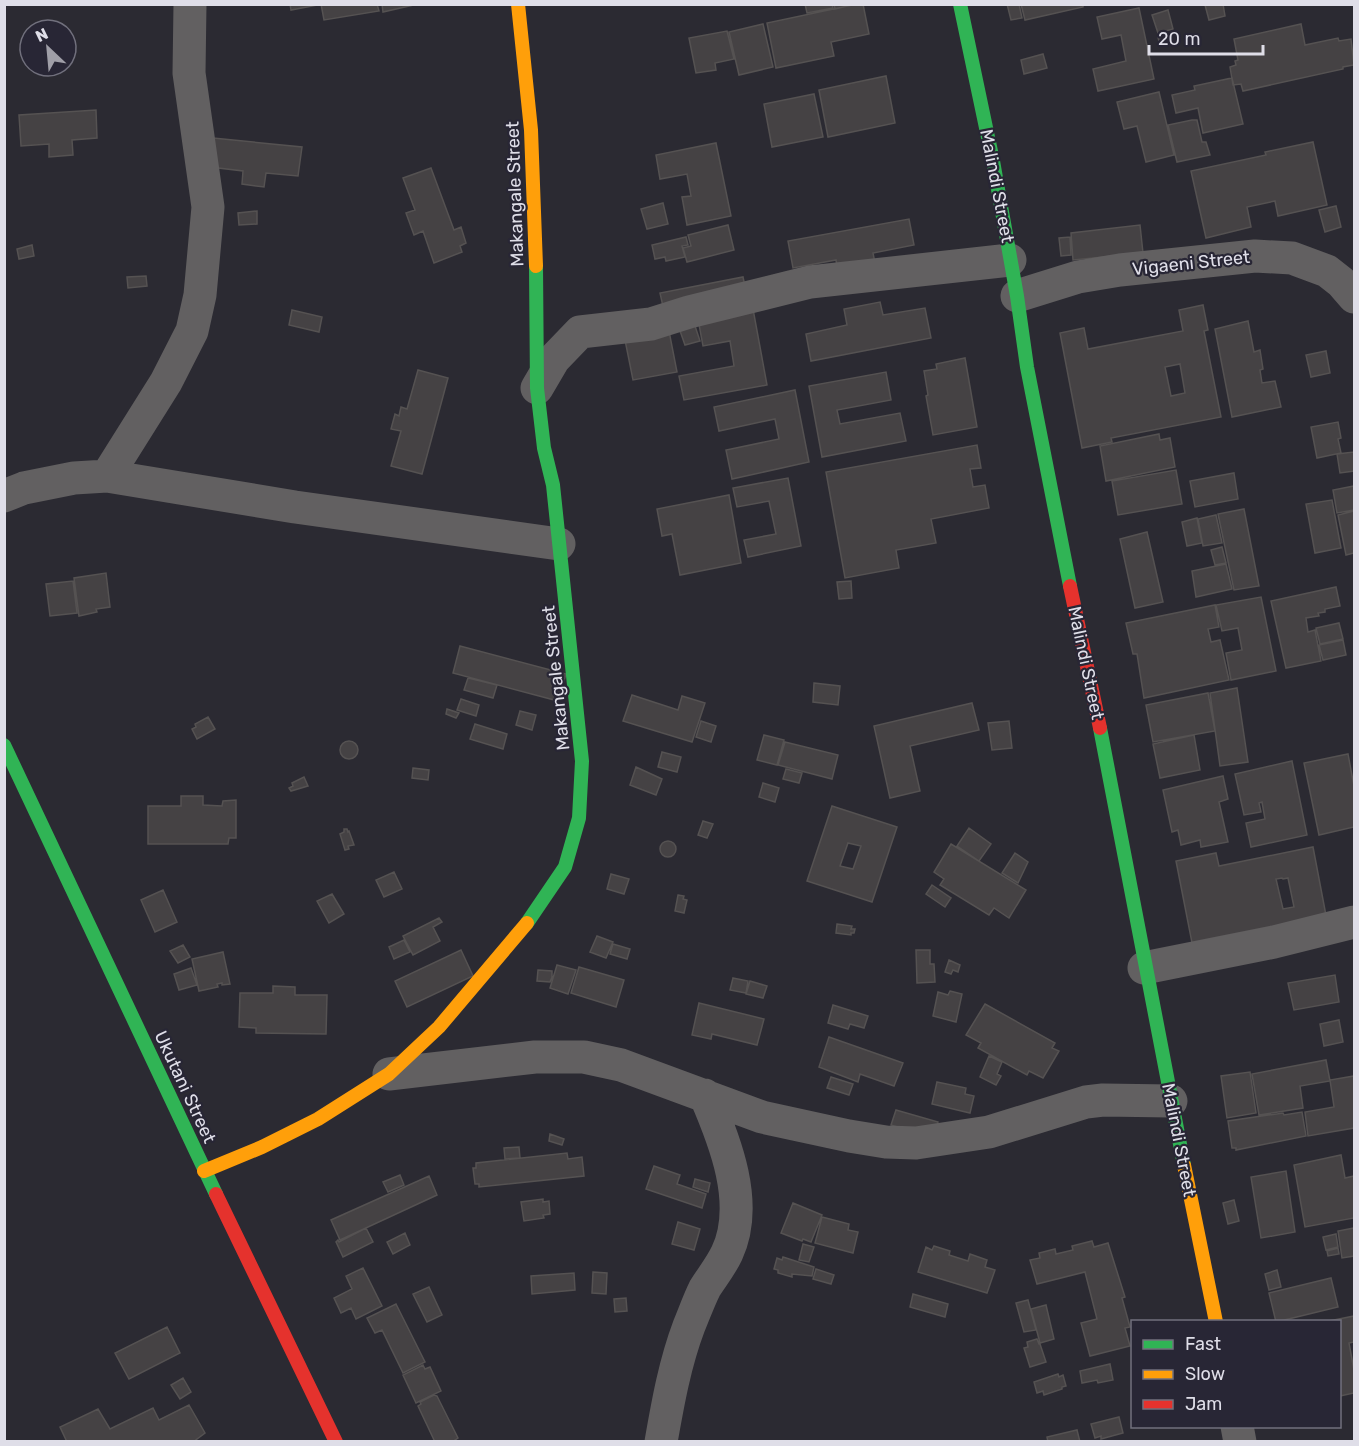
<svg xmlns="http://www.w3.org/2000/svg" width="1359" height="1446" font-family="Rubik,sans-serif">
  <rect width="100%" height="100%" fill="#2b2a32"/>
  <path fill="#454244" stroke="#555252" stroke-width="1.5" fill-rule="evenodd" d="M290,4H318V5L291,10Z
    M321,4H377L379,11L324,20Z
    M382,4H418L383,12Z
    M805,4H832L833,8L807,13Z
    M834,4H855L835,9Z
    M857,4H863L869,34L831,42L834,56L776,68L767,23Z
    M1007,4H1019L1022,18L1011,20Z
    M1021,4H1083V7L1025,20Z
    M1223,4L1225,16L1209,20L1205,5Z
    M1139,8L1154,79L1098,91L1093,69L1126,61L1121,35L1102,39L1097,17Z
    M1168,10L1173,29L1158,33L1152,15Z
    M763,24L773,67L739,75L729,32Z
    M1301,24L1305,45L1338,38L1339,41L1351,39L1354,65L1343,67V69L1243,91L1241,84L1233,85L1230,67L1236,65L1235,61L1238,60L1234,39Z
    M727,31L734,59L715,63L716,70L696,73L689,38Z
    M1168,35L1169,45L1160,46L1158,37Z
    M1043,54L1047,68L1024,74L1021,60Z
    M886,76L895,123L828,137L819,90Z
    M1232,78L1243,124L1203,133L1198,108L1176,113L1172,95L1195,90L1194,86Z
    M1159,92L1174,155L1146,162L1137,126L1124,129L1117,102Z
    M814,94L823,137L772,147L764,104Z
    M96,110L97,138L72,140L73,155L49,157V144L21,146L19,115Z
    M1192,120H1197L1202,142H1206L1210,155L1177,162L1168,125Z
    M213,138L302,147L298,176L266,173L264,187L242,184L243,171L210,167Z
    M1313,142L1327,205L1278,216L1275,201L1247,207L1251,227L1206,238L1191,171L1266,155L1265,152Z
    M716,143L731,216L687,225L682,197L691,196L687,174L660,179L656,155Z
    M431,168L454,230L461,227L466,243L460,246L462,252L434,263L423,231L414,235L406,213L415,210L403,178Z
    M663,203L668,224L647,229L641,209Z
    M1336,206L1341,227L1325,232L1319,210Z
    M257,211V224L239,225L238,213Z
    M909,219L914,245L873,253L876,268L838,274L836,260L793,268L788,241Z
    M728,225L734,250L687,262L683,248L691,246L688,235Z
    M1140,225L1143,253L1073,260L1071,233Z
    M686,237L688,245L682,246L685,257L666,261L665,257L655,259L652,245Z
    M1070,237L1071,255L1061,256L1059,238Z
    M32,245L34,256L19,259L17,249Z
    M146,276L147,286L128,288L127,277Z
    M743,277L747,296L664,311L660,293Z
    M880,302L883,315L925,308L931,338L811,361L806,334L847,325L844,309Z
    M1203,305L1208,330L1204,331L1221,417L1111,438L1112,442L1082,448L1060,333L1084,328L1088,349L1183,331L1179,310ZM1180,364L1185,393L1171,396L1165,367Z
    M753,309L767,385L684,400L679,376L734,366L730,341L703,346L698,319Z
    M292,310L322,317L319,332L289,325Z
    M1248,321L1254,352L1260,350L1263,369L1260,370L1262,383L1275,381L1281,407L1232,417L1215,329Z
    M694,323L700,341L685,345L679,328Z
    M669,331L677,372L633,380L625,340Z
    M1326,351L1330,373L1311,377L1306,355Z
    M965,358L977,427L933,435L926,396L928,395L924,371L937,369L936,364Z
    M418,370L448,378L422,474L391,466L401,431L391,429L395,414L399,416L401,407L407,409Z
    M886,372L891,400L837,410L840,424L900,413L906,441L822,457L809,386Z
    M795,390L809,462L732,479L726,450L779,439L775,419L719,431L714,407Z
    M1338,422L1341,438L1338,439L1341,453L1317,458L1311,427Z
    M1159,434L1160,440L1170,438L1175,467L1106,481L1100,446Z
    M977,445L981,468L970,469L973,487L985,485L989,508L931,519L936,543L896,550L899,568L845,578L826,472Z
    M1354,452V471L1340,473L1337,454Z
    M1176,470L1182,504L1118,515L1112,481Z
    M1234,473L1238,499L1195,507L1190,481Z
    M788,478L801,546L748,557L744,540L776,534L769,501L737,507L733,488Z
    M1354,486V510L1337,513L1333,490Z
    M729,495L741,563L680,575L672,534L662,536L657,509Z
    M1332,500L1341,548L1315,553L1306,504Z
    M1244,509L1259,586L1234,590L1218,514Z
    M1354,511V553L1346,555L1338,515Z
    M1216,515L1222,543L1203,546L1198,519Z
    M1197,518L1202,543L1187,546L1182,522Z
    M1147,532L1163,602L1135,608L1120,539Z
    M1222,547L1226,563L1215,565L1211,550Z
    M1226,564L1232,589L1196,597L1192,571Z
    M106,573L110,607L96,609L97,612L79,616L74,578Z
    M73,581L77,613L50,616L46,584Z
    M851,581L852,598L839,599L837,582Z
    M1336,587L1340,606L1325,609V612L1318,613L1319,616L1306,618L1308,632L1315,630L1321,661L1286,668L1271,601Z
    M1261,597L1276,671L1231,680L1226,653L1242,650L1238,628L1222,631L1216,605Z
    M1215,605L1219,627L1208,629L1211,642L1220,640L1229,680L1144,698L1137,654H1133L1126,623Z
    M1339,623L1343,639L1320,644L1316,628Z
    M1343,640L1346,655L1323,660L1319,645Z
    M460,646L566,674L558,701L453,673Z
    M468,678L497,685L493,698L464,690Z
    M814,683L840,686L838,705L813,702Z
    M1237,688L1248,762L1220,766L1210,693Z
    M1208,693L1215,731L1153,742L1146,705Z
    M632,695L678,710L682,696L705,703L692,742L623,721Z
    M461,699L479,705L476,716L457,710Z
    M972,703L979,730L910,746L920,791L890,798L874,726Z
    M447,709L459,713L456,718L446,714Z
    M520,711L536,715L532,730L516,725Z
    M208,717L215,729L197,739L192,729L196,727L195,724Z
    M701,721L716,726L711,742L696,737Z
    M1009,721L1012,748L992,750L988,723Z
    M475,724L507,734L503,749L470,739Z
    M764,735L784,740L777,765L757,760Z
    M1194,735L1200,770L1160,778L1153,744Z
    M340 750a9 9 0 1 1 18 0a9 9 0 1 1-18 0Z
    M785,742L838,755L832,779L778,765Z
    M662,752L681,757L677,772L658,767Z
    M1348,754L1354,786V827L1319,835L1304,763Z
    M1292,761L1307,835L1251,847L1246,823L1265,819L1262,802L1259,803L1261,812L1244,815L1235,774Z
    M636,767L662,779L656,795L630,785Z
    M413,768L429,770L428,780L412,778Z
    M786,769L802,773L799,783L783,779Z
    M1223,776L1228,799L1219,802L1228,842L1201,847L1200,840L1181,845L1178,830L1172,832L1163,790Z
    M304,777L308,786L291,791L289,788L293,786L292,783Z
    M763,783L779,788L775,802L759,797Z
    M181,796H203V805L222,806L223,801L236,800V838H229L228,844H148V806H181Z
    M832,806L897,827L872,902L807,881ZM848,843L861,846L853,869L840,866Z
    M703,821L713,824L707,838L698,835Z
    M969,828L991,844L979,861L957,846Z
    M344,829H347L348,832L349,831L354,845L348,846L349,849L345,850L340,834L344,832Z
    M660 849a8 8 0 1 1 16 0a8 8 0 1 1-16 0Z
    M951,844L1026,890L1009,918L994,908L989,915L940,885L944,879L934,872Z
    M1313,847L1328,926L1193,948L1176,861L1216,853L1219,866ZM1282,878L1283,879L1288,878L1294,907L1283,909L1276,879Z
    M1015,853L1028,862L1018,883L1002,873Z
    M394,872L402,889L384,897L376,880Z
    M611,874L629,879L624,894L607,889Z
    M932,885L951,898L945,907L926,894Z
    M163,890L177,922L155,932L141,900Z
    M332,894L344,914L329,923L317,901Z
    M678,895L684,896L683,899L687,900L684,913L675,911Z
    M439,918L442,922L433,927L440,941L413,955L403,936Z
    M837,924L852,926L851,929H855L854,933H851V935L836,933Z
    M597,936L613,942L606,958L590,952Z
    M404,940L410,952L394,959L389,947Z
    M613,944L630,949L627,959L610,954Z
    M183,945L190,957L178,963L170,951Z
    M461,950L473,976L407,1007L395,981Z
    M916,950H930V964H934L935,982L917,983Z
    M223,952L230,984L222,985V983L217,984L218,987L199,991L192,959Z
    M949,960L960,965L958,972L953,970L951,974L945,972Z
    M557,965L576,970L568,994L550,988Z
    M579,967L624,980L616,1007L571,993Z
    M191,968L197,985L179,990L174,974Z
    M538,970L552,971V977L550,982L537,981Z
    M1335,975L1339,1002L1294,1010L1288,983Z
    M733,978L748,981L746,993L730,990Z
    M750,981L767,986L763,998L746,994Z
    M273,986L295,987V995H327L326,1034L256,1033V1028L239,1027L240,993H273Z
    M950,991L962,994L956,1022L933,1016L938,992L948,995Z
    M699,1003L764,1019L757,1045L712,1034L711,1039L692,1035Z
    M985,1004L1055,1043L1052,1048L1059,1051L1043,1078L1029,1071L1027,1075L978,1048L981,1043L966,1035Z
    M833,1005L868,1016L864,1028L850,1024L848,1029L828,1023Z
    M1339,1020L1343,1042L1324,1046L1320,1024Z
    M829,1037L903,1063L894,1086L860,1074L858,1082L819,1067Z
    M989,1056L1002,1062L997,1074L1001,1076L996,1085L980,1077Z
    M1326,1060L1330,1081L1300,1086L1303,1108L1259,1115L1252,1074Z
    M1250,1072L1256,1113L1227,1118L1221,1076Z
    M1354,1076V1128L1308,1136L1305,1112L1334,1107L1330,1080Z
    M831,1077L853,1084L849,1095L827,1088Z
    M937,1082L966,1088L965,1094L974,1096L970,1113L932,1104Z
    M896,1110L938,1122L934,1138L891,1125Z
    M1302,1112L1306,1136L1236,1150V1148H1232L1228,1121L1283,1113L1284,1115Z
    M550,1134L564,1139L562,1145L549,1141Z
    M519,1147L520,1158L505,1159L504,1148Z
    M567,1153L568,1159L582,1157L584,1176L479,1187V1184H475L473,1168H476V1163Z
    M1341,1155L1345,1178L1354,1176V1218L1305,1227L1294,1165Z
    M654,1166L680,1175L677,1184L706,1194L702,1208L646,1189Z
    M1286,1171L1295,1232L1261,1238L1251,1177Z
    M400,1175L404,1185L388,1192L383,1182Z
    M429,1176L437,1195L340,1240L331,1220Z
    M695,1179L710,1183L708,1192L693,1187Z
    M543,1199V1202L549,1201L550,1214L543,1215L544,1218L524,1221L521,1202Z
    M1234,1200L1239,1221L1228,1224L1223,1203Z
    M793,1203L822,1215L811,1242L803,1239L802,1241L781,1233Z
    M822,1217L849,1224L848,1230L858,1232L853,1253L815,1243Z
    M678,1222L700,1229L694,1250L672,1244Z
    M366,1228L373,1242L343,1257L336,1242L338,1240L339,1242Z
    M1354,1228V1256L1342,1258L1338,1231Z
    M405,1233L410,1245L393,1254L387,1242Z
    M1336,1234L1338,1247L1326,1250L1323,1237Z
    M1092,1241L1094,1247L1108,1243L1125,1297L1122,1298L1130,1327L1125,1328L1130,1346L1090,1356L1081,1323L1097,1319L1085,1272L1037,1284L1030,1260L1040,1258L1039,1253L1055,1249L1056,1254L1073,1250L1072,1246Z
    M803,1244L814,1247L809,1262L799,1260Z
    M934,1246L950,1251L949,1255L968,1261L970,1254L987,1260L985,1267L995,1270L987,1293L918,1272L926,1247L932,1250Z
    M1338,1248L1339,1254L1328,1256L1327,1251Z
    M783,1257L814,1267L812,1276L792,1274V1277L778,1273V1270L774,1269L777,1258L782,1260Z
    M363,1268L382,1306L356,1319L351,1308L341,1313L334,1298L352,1289L346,1276Z
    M816,1269L834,1275L831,1284L813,1279Z
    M1277,1270L1281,1287L1269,1290L1265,1274Z
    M593,1272L607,1273L606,1294L592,1293Z
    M574,1273L575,1290L532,1294L531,1276Z
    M1331,1278L1338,1307L1276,1322L1269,1293Z
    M429,1287L442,1315L427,1322L413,1294Z
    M913,1294L948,1304L945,1317L910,1307Z
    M626,1298L627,1311L615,1312L614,1299Z
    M1028,1300L1036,1330L1024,1332L1016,1303Z
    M396,1304L425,1362L403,1373L382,1330L375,1333L367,1318Z
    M1046,1305L1054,1339L1040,1343L1031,1309Z
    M1354,1316V1342L1349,1343L1354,1370V1393L1340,1396V1322H1324Z
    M167,1327L180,1353L129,1379L115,1353Z
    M1037,1339L1039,1344H1040L1046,1362L1030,1367L1024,1348L1028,1347L1027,1342Z
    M1110,1364L1113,1380L1098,1383L1097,1380L1082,1383L1080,1371Z
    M423,1365L425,1369L430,1367L441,1391L416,1403L403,1375Z
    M1058,1374L1059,1377L1063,1375L1066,1386L1062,1387V1389L1044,1395L1043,1391L1037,1393L1034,1382Z
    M183,1378L191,1392L180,1399L171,1385Z
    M434,1395L437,1396L458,1438L452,1442H435L418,1406L421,1404L420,1402Z
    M189,1405L205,1433L193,1442H67L60,1427L98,1409L110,1429L153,1408L159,1420Z
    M1119,1417L1123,1433L1101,1439V1436L1095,1438L1091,1424Z
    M1077,1430L1080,1442H1048L1047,1437Z"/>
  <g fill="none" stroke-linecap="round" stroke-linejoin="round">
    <path stroke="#626061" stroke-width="33" d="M1017,296L1078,277L1120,270L1255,256L1292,258L1327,271L1341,282L1354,297
      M537,388L554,359L580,332L651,324L689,312L810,282L1010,260
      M107,476L166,382L192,331L200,295L208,207L189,73L190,4
      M4,496L24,488L74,478L107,476L295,507L559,544
      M1144,968L1274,942L1354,922
      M389,1074L535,1057H584L621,1065L762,1117L849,1136L886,1142L916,1143L989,1132L1086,1102L1103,1100L1171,1101
      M1237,1426L1240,1442
      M661,1442C668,1402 675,1363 689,1326C694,1314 699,1300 705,1288C712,1277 721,1266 727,1253C750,1204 725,1141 705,1095"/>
    <path stroke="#30b455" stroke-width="14" d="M960,4L993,161L1017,296L1027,367L1070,586
      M1100,728L1184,1165
      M4,745L216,1194
      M527,923L565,867L579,818L582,761L553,485L544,448L537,388L536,266"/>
    <path stroke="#ff9f0a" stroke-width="14" d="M518,4L531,130L536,266
      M1184,1165L1216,1322
      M204,1171L262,1147L318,1119L389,1074L439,1027L527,923"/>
    <path stroke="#e5322d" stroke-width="14" d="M1070,586L1100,728
      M216,1194L336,1442"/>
  </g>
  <g text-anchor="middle" stroke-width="4.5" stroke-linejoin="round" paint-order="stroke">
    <g font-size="18" fill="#dfdee8" stroke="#282635">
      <text transform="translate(997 186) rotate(79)" y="6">Malindi Street</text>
      <text transform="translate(515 194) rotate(-92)" y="6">Makangale Street</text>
      <text transform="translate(1191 263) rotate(-6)" y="6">Vigaeni Street</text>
      <text transform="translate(1086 663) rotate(78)" y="6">Malindi Street</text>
      <text transform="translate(556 678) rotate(-96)" y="6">Makangale Street</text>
      <text transform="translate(185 1087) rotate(65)" y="6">Ukutani Street</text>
      <text transform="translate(1179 1140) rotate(79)" y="6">Malindi Street</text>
    </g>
  </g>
  <rect width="1359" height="1446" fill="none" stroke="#dfdee8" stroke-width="12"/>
  <rect x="1131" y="1320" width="210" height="108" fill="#282635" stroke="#71707d" stroke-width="1.5"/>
  <rect x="1143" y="1340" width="30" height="9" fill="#30b455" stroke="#71707d" stroke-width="1.5"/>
  <text x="1185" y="1350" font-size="18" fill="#dfdee8">Fast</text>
  <rect x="1143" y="1370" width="30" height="9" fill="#ff9f0a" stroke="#71707d" stroke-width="1.5"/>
  <text x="1185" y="1380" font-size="18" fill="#dfdee8">Slow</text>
  <rect x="1143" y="1400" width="30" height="9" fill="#e5322d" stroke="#71707d" stroke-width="1.5"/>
  <text x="1185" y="1410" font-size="18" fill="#dfdee8">Jam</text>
  <g transform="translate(48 48) rotate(334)"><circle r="28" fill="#282635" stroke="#71707d" stroke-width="1.5"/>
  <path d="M0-4.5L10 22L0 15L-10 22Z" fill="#a09fa8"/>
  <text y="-9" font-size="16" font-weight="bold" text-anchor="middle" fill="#dfdee8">N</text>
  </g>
  <path d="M1149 45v9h114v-9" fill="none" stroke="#dfdee8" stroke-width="3"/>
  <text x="1158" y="45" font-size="18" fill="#dfdee8" stroke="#282635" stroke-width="4.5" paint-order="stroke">20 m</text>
</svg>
